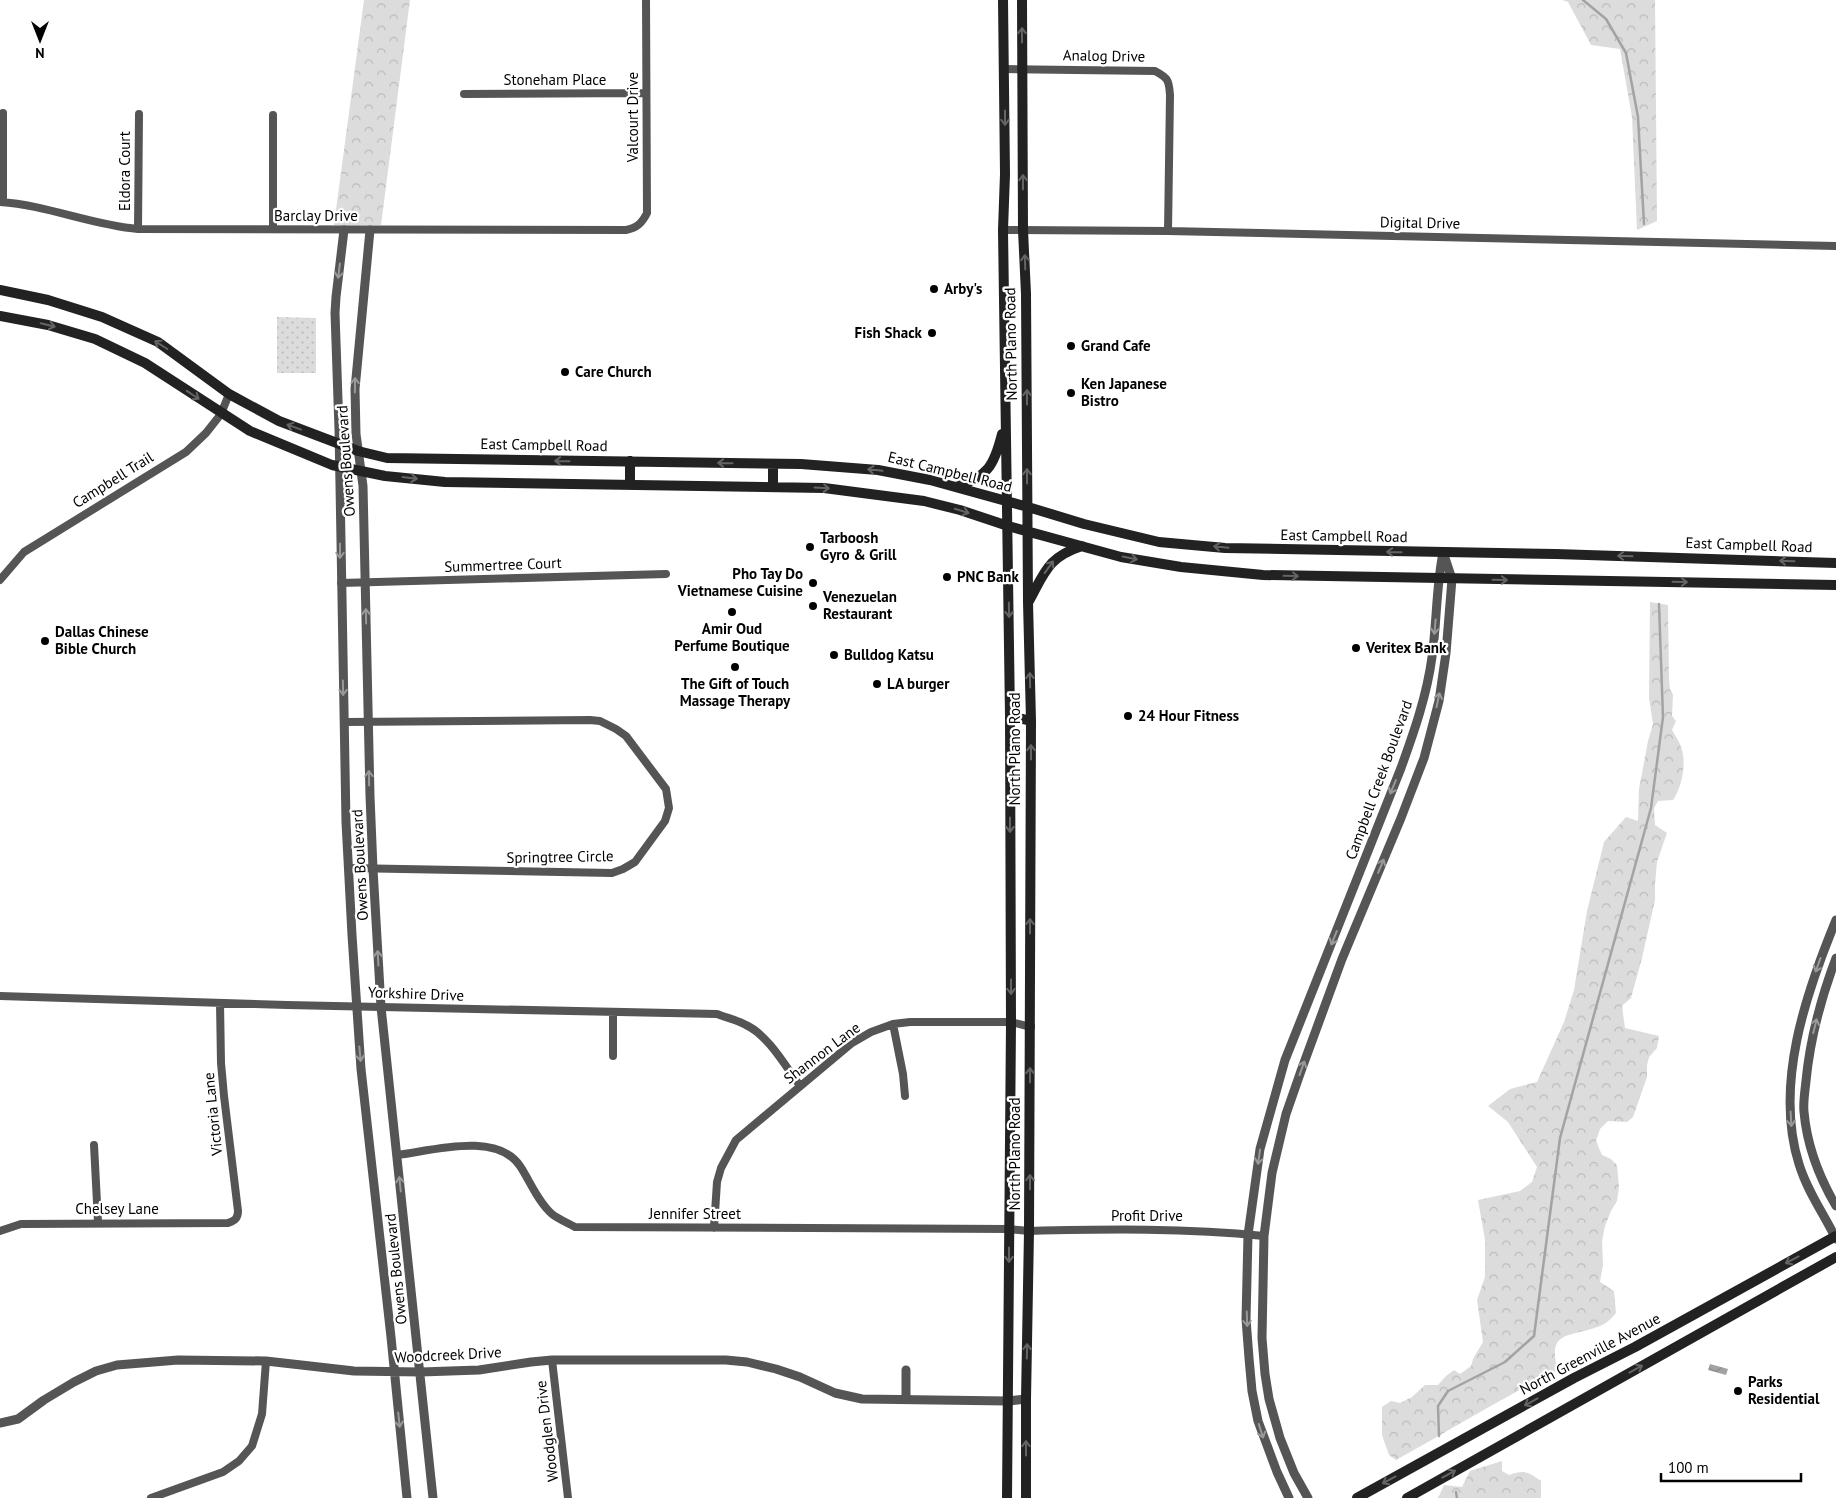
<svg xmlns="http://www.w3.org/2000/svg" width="1836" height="1498" font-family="'PT Sans',sans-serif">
  <defs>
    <pattern id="grass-dots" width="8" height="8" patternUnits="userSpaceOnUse" patternTransform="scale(1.25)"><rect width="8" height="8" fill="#dcdcdc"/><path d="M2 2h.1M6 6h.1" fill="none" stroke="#bbb" stroke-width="1.8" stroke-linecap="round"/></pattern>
    <pattern id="forest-crowns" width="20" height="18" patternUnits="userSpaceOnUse" patternTransform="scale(1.25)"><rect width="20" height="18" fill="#dcdcdc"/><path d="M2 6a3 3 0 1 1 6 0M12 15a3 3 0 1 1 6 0" fill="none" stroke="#bbb"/></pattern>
    <pattern id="water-waves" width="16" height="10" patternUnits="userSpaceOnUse" patternTransform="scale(1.25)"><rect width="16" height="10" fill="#a3a3a3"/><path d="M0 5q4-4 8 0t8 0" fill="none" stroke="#8b8b8b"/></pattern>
  </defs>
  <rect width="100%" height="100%" fill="#fff"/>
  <path fill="url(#grass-dots)" d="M277,317L316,318V373H277Z"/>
  <path fill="url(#forest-crowns)" d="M364,0H410L381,225H334Z
    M1562,0H1655L1657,221L1637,230L1632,117L1620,49L1591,45L1568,2Z
    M1650,602L1668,605L1669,680L1670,689L1673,695L1672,716L1676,721L1672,730C1675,735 1679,741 1681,747C1687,762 1682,787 1673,800L1658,801L1654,808L1655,825L1667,833L1657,862L1655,884V900L1642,958L1631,998L1622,1006L1625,1028L1659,1036L1657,1048L1649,1057L1647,1065V1077L1633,1117L1627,1122L1608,1121L1600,1129L1596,1141L1602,1155L1611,1159L1617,1165L1619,1187L1617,1201L1611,1211L1605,1226L1602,1241L1603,1264L1600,1282L1614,1291L1616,1313C1611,1319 1605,1325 1597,1327C1571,1337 1546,1330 1558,1370C1503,1397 1450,1430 1396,1460L1389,1455L1382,1435V1407L1391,1401L1400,1403L1412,1397L1425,1385H1438L1446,1376L1454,1370L1460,1374L1471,1366L1473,1359L1483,1342L1477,1300L1485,1277V1240L1478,1200L1520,1191L1532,1182L1537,1167L1508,1122L1488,1106L1510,1089L1537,1082L1564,1022L1574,990L1587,911L1604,842L1626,817L1638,821L1639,789L1648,741L1653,724L1649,698Z
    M1502,1461V1471L1509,1475C1524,1470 1528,1471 1541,1481V1498H1437L1439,1496L1444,1485L1462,1487L1470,1471Z"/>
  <path fill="url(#water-waves)" d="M1710,1364L1728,1369L1726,1375L1708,1370Z"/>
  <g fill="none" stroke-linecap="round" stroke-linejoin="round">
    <path stroke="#a3a3a3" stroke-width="2.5" d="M1583,0L1606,19L1626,53L1638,117L1644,224
      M1439,1436L1438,1406L1448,1391L1505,1362L1534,1336L1560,1138L1651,808L1663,717L1659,604
      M1456,1492L1457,1498"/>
    <path stroke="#555" stroke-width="8" d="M1004,69L1155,71C1168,78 1169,80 1170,95L1168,231
      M464,94L646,93
      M3,113V202
      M273,115V229
      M0,202C47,205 91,225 138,229L626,230C637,228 642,223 647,213L646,0
      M138,229L139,114
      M1003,230L1168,231L1836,246
      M0,580L24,552L186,452L206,433L221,414L229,394
      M341,583L666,574
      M344,722L590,720L600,721L616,729L626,736L666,789L669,808L665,821L635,862L623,869L612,873L348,868
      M0,996L287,1005L717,1014C727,1018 737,1020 746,1025C768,1035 786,1067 800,1086
      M893,1024L903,1074L905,1096
      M613,1056V1012
      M94,1145L98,1222
      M397,1155C431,1151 497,1131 520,1166C530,1181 538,1202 552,1214C558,1219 568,1223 575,1227L1009,1229L1029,1231C1108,1229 1186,1228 1264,1236
      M714,1228L717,1182L721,1168L736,1140L852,1043L871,1032L893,1024L910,1022H1011L1031,1027
      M0,1231L21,1224L228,1223C234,1221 238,1219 238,1211L224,1096L221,1063L220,1003
      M552,1360L568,1498
      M151,1498L223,1472L239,1461L252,1446L262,1414L266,1361"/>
    <path stroke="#555" stroke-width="9" d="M344,230L336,297L335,313L339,429L346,822L352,935L361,1069L391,1337L407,1498
      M370,230L355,389L356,434L363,486L370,796L373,869L381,1007L433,1498
      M1836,920C1806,993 1774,1085 1799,1164C1807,1191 1824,1214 1836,1239
      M1836,958C1821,998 1810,1039 1806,1081C1805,1091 1803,1102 1804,1112C1807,1146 1819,1177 1836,1206
      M906,1370V1399
      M0,1423L18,1419L44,1400L74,1382L96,1371L117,1365L178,1360L266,1361L354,1371L421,1372L479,1370L531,1362L552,1360H726L747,1362L776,1369L800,1377L835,1393L862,1399L1008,1401L1026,1399
      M1289,1498L1277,1472L1258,1421L1252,1391L1249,1358L1246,1319L1248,1235L1260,1149L1285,1060L1401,768C1414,732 1427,695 1432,657C1437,622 1436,587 1443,553
      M1308,1498L1294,1473L1280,1438L1269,1399L1265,1374L1262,1338L1264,1236L1272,1173L1286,1114L1301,1071L1342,959L1401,818L1424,758L1439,701L1446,653L1452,579L1443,552"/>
    <path stroke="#222" stroke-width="10" d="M1003,0L1005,174L1003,230L1010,716L1011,1022L1007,1498
      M1022,0L1023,230L1026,294L1028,602L1031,721L1029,1231L1026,1399V1498
      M0,290L48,300L102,317L158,342L229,394L279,421L358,451L387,458L801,464L878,470L930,480L1028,507L1084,524L1159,542L1225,548L1556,554L1836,563
      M0,316L48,325L95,339L145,363L250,431L332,465L385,476L445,482L824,488L924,501L960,510L1008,526L1121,557L1181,567L1263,575L1836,585
      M630,485V461
      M773,487V464
      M956,487C988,476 994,466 1002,434
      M1029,601C1045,572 1048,557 1082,546
      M1010,716L1031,721
      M1357,1498L1574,1378L1635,1347L1836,1236
      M1407,1498L1836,1257"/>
  </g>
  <defs><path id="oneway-shaft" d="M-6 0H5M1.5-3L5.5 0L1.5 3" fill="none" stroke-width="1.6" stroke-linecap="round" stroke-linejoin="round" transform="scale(1.25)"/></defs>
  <g stroke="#646464">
    <use href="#oneway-shaft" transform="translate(1022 35) rotate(-90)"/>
    <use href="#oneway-shaft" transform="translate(1005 118) rotate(90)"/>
    <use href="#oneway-shaft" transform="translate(1023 182) rotate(-90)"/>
    <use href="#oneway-shaft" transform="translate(1025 262) rotate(-92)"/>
    <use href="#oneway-shaft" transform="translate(48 325) rotate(14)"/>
    <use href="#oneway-shaft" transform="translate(161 345) rotate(-148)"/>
    <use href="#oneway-shaft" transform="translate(193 395) rotate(34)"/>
    <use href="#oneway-shaft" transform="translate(1027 397) rotate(-90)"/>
    <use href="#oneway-shaft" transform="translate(294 427) rotate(-160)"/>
    <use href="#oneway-shaft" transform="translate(562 461) rotate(-179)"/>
    <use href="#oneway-shaft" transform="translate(725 463) rotate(-179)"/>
    <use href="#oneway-shaft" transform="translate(875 470) rotate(-174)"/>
    <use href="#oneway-shaft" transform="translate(1027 476) rotate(-90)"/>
    <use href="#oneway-shaft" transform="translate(410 478) rotate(7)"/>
    <use href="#oneway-shaft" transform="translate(822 488) rotate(3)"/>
    <use href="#oneway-shaft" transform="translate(962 511) rotate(17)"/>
    <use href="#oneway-shaft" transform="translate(1221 547) rotate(-174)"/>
    <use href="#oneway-shaft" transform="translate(1394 552) rotate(-179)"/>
    <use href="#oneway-shaft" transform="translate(1625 556) rotate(-178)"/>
    <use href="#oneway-shaft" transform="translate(1130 558) rotate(11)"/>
    <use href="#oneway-shaft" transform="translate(1787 561) rotate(-178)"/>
    <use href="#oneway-shaft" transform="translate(1049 567) rotate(-54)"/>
    <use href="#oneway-shaft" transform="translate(1291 576) rotate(1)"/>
    <use href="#oneway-shaft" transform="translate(1500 580) rotate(1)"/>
    <use href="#oneway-shaft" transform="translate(1680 582) rotate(1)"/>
    <use href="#oneway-shaft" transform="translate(1009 610) rotate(89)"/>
    <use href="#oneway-shaft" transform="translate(1030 680) rotate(-91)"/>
    <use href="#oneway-shaft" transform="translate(1031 752) rotate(-90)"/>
    <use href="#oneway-shaft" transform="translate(1010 825) rotate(90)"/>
    <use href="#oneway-shaft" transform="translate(1030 926) rotate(-90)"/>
    <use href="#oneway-shaft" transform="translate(1011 987) rotate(90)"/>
    <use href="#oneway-shaft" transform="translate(1030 1075) rotate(-90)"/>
    <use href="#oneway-shaft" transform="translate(1030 1182) rotate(-90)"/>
    <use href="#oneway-shaft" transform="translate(1009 1255) rotate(90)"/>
    <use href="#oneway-shaft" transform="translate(1792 1260) rotate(152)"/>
    <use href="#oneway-shaft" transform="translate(1027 1351) rotate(-89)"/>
    <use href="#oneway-shaft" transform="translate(1636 1369) rotate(-29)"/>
    <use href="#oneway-shaft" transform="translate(1531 1402) rotate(151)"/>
    <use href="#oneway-shaft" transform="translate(1026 1448) rotate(-90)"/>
    <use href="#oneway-shaft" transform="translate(1449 1474) rotate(-29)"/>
    <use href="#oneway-shaft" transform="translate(1389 1480) rotate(152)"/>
  </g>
  <g stroke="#999">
    <use href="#oneway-shaft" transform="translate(339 271) rotate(97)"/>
    <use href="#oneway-shaft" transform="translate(355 385) rotate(-89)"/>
    <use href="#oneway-shaft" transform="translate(340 551) rotate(90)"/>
    <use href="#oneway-shaft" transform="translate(366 616) rotate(-91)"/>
    <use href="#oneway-shaft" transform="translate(1435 627) rotate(95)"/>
    <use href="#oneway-shaft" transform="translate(343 688) rotate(89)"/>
    <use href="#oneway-shaft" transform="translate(1438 700) rotate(-78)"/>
    <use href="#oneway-shaft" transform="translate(369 778) rotate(-91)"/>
    <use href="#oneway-shaft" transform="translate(1393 787) rotate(113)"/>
    <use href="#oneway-shaft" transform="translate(1381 866) rotate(-67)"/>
    <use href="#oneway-shaft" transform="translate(1334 938) rotate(112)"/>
    <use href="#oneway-shaft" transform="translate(378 958) rotate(-93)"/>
    <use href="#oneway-shaft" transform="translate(1818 965) rotate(110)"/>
    <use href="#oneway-shaft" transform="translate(1815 1026) rotate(-76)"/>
    <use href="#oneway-shaft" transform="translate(360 1054) rotate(85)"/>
    <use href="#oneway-shaft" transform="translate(1302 1068) rotate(-70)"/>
    <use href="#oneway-shaft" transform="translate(1791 1119) rotate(87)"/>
    <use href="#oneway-shaft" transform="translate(1259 1157) rotate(98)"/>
    <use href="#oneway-shaft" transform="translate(400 1184) rotate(-96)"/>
    <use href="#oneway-shaft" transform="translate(1247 1319) rotate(88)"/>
    <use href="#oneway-shaft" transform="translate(399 1420) rotate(84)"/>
    <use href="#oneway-shaft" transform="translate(1261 1431) rotate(72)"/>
  </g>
  <g fill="#000" stroke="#fff" stroke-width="2">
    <circle cx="934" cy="289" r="5"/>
    <circle cx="932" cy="333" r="5"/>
    <circle cx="1071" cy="346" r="5"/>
    <circle cx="565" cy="372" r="5"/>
    <circle cx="1071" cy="393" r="5"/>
    <circle cx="810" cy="547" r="5"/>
    <circle cx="947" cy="577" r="5"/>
    <circle cx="813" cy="583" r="5"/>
    <circle cx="813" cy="606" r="5"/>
    <circle cx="732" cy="612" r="5"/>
    <circle cx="45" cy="641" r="5"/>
    <circle cx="1356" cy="648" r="5"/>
    <circle cx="834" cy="655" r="5"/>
    <circle cx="735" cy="667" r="5"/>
    <circle cx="877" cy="684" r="5"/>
    <circle cx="1128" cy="716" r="5"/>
    <circle cx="1738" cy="1391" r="5"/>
  </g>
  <g text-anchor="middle" stroke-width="4.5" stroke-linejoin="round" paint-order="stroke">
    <g font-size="15" fill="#000" stroke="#fff">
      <text transform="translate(1104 56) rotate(1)" y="5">Analog Drive</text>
      <text x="555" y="85">Stoneham Place</text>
      <text transform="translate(633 117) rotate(-90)" y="5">Valcourt Drive</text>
      <text transform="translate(125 171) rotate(-90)" y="5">Eldora Court</text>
      <text x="316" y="221">Barclay Drive</text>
      <text transform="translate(1420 223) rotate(1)" y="5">Digital Drive</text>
      <text transform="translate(1011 344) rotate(-91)" y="5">North Plano Road</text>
      <text transform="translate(544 445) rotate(1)" y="5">East Campbell Road</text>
      <text transform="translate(346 461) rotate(-94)" y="5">Owens Boulevard</text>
      <text transform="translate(950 472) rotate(14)" y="5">East Campbell Road</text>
      <text transform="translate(113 480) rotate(-32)" y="5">Campbell Trail</text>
      <text transform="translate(1344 536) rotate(1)" y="5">East Campbell Road</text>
      <text transform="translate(1749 545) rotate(2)" y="5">East Campbell Road</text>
      <text transform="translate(503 565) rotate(-2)" y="5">Summertree Court</text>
      <text transform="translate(1015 749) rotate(-90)" y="5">North Plano Road</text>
      <text transform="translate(1379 780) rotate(-70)" y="5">Campbell Creek Boulevard</text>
      <text transform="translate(560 857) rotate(-1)" y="5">Springtree Circle</text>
      <text transform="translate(360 865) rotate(-93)" y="5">Owens Boulevard</text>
      <text transform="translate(416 994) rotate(2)" y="5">Yorkshire Drive</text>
      <text transform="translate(822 1053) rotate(-37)" y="5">Shannon Lane</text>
      <text transform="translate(213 1114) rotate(-96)" y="5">Victoria Lane</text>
      <text transform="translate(1015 1154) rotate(-90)" y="5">North Plano Road</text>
      <text x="117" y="1214">Chelsey Lane</text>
      <text x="695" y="1219">Jennifer Street</text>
      <text x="1147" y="1221">Profit Drive</text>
      <text transform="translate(396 1269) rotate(-96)" y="5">Owens Boulevard</text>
      <text transform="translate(1590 1354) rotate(-28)" y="5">North Greenville Avenue</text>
      <text transform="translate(448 1355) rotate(-3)" y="5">Woodcreek Drive</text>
      <text transform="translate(547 1431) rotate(-97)" y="5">Woodglen Drive</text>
    </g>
    <g font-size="15" font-weight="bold" fill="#000" stroke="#fff" text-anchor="start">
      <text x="944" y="294">Arby's</text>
      <text x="922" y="338" text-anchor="end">Fish Shack</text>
      <text x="1081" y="351">Grand Cafe</text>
      <text x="575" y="377">Care Church</text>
      <text x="1081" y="389">Ken Japanese<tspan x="1081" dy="17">Bistro</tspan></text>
      <text x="820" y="543">Tarboosh<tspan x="820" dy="17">Gyro &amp; Grill</tspan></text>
      <text x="803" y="579" text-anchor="end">Pho Tay Do<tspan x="803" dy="17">Vietnamese Cuisine</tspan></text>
      <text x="957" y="582">PNC Bank</text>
      <text x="823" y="602">Venezuelan<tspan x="823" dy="17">Restaurant</tspan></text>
      <text x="732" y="634" text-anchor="middle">Amir Oud<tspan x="732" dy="17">Perfume Boutique</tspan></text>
      <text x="55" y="637">Dallas Chinese<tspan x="55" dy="17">Bible Church</tspan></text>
      <text x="1366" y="653">Veritex Bank</text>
      <text x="844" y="660">Bulldog Katsu</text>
      <text x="735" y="689" text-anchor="middle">The Gift of Touch<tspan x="735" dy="17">Massage Therapy</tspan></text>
      <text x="887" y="689">LA burger</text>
      <text x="1138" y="721">24 Hour Fitness</text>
      <text x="1748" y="1387">Parks<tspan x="1748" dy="17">Residential</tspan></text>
    </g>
  </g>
  <g transform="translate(40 40) rotate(180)" stroke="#ffffff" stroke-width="4" paint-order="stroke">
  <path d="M0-4L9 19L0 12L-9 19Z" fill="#000000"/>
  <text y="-8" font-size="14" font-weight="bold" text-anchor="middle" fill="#000000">N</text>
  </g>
  <path d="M1661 1473v8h140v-8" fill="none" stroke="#000000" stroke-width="2.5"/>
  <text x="1668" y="1473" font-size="15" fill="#000000" stroke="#ffffff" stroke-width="4" paint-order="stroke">100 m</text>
</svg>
